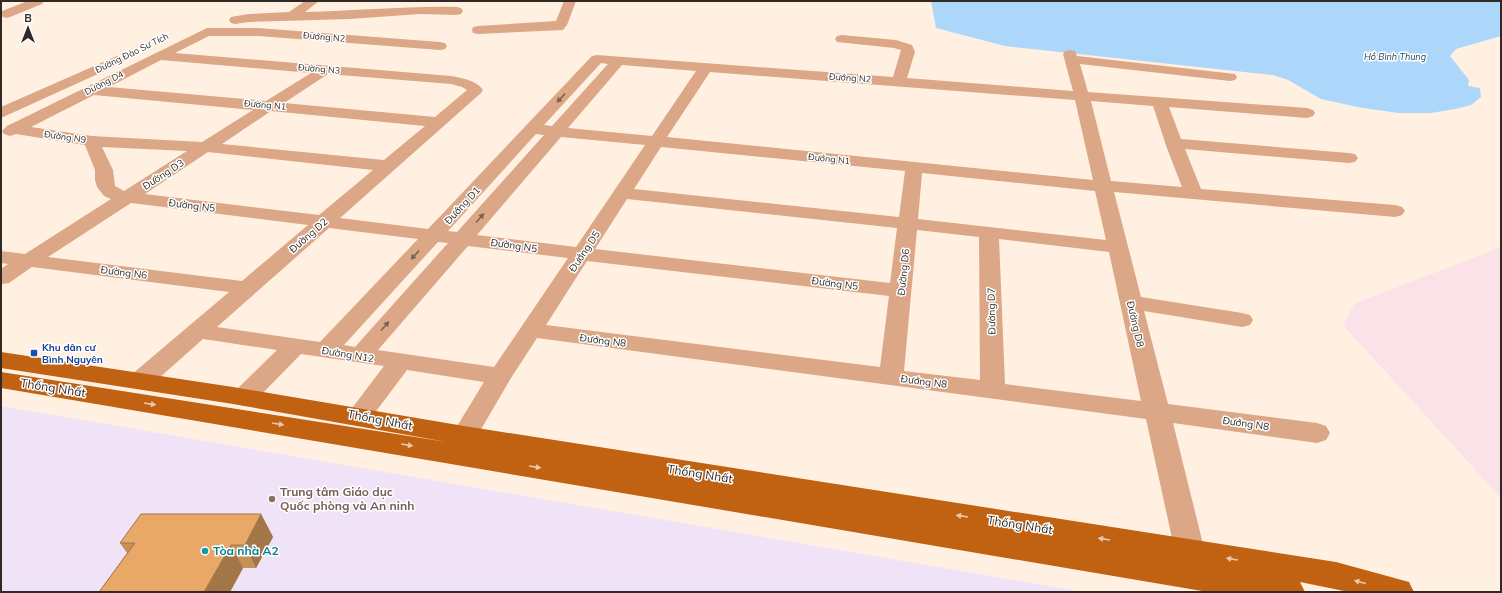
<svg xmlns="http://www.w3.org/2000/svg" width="1502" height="593" font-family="Mulish,sans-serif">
  <rect width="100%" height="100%" fill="#fff0e2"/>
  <path fill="#fbe1e8" d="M1501,247V498L1343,325L1354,304Z"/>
  <path fill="#f0e3f8" d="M1,406L1084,592H1Z"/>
  <path fill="#acd7fb" d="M931,1H1501V36L1456,49L1450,56L1469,80L1468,86L1480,88L1481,97L1471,105L1455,109L1431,113H1398L1357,107L1321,99L1288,80L1273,75L1005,46L936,28Z"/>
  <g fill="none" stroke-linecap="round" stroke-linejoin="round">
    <path fill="#dca786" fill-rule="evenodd" d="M28,1H44L42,4L10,17L6,18L1,16L2,11Z
      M305,1H319L305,12C356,11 406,6 457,7L461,8L463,11L461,14L457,15L420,14L350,19L249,22L235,24L231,23L229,20L231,17L249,14L289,12Z
      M564,1H576L567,25L563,30L478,34L473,33L472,30L473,27L478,26L556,21Z
      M207,28H258L440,42L445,43L447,46L445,49L440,50L258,36H209L175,53L451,76C462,78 476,80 483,90L481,93L340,218L428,229L592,56L597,55L893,77L901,50L894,48L837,42L835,39L837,36L842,35L896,40L912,45L915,52L907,78L1073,91L1063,54L1065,51L1070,50L1075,51L1077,56L1235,74L1237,77L1235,80L1230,81L1080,64L1088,92L1307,108L1313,110L1315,113L1313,116L1307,118L1169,107L1181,139L1349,153L1355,154L1358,158L1355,162L1349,163L1185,149L1201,189L1395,205L1402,207L1405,211L1402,215L1395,217L1114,192L1141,297L1242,313L1250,315L1253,320L1250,325L1242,327L1144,311L1168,404L1317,423L1326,426L1330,433L1326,440L1317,443L1173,423L1205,552L1201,561L1190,565L1179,561L1175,552L1146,419L537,338L511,378L473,443L464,446L455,443L451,436L484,382L407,370L368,422L359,425L350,422L346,416L384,366L301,354L253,403L244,406L235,403L231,397L235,391L277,350L203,339L149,387L140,389L131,387L128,381L131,375L229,292L32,267L9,283L1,284V269L8,264L1,263V251L25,254L111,199L104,196L97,187L95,180V170L85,145L16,134L10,136L4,134L2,131L7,126ZM161,60L311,73L266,101L109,87ZM601,63L608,64L552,126L544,125ZM622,65L696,71L652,136L568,128ZM710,72L1075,100L1093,180L667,137ZM328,74L451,84L462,87L467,90L435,117L284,103ZM94,95L253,110L202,142L92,136L31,127ZM1091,101L1153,106L1165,142V143L1182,187L1111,181ZM271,111L425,126L384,160L222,144ZM536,134L544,135L457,232L448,231ZM561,137L645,145L576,247L477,235ZM102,147L187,151L124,191L115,186L113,170ZM661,147L905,171L899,217L634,189ZM208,152L373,170L319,215L145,194ZM922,173L1095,191L1106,240L918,219ZM627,199L897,228L890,283L595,249ZM131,203L308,225L242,281L48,257ZM329,228L418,239L320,342L217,327ZM917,230L979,237L980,380L904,371ZM999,239L1109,252L1141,401L1005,384ZM438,242L448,243L355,347L344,345ZM468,246L568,258L494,367L378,350ZM587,261L889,296L880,367L546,325Z
      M117,56L122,57L124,60L122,63L1,118V107Z"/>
    <path fill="#c16112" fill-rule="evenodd" d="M1,352L233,387L464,426L1336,562L1409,582L1414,592H1349L1300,582L1305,592H1208L1,388V372L447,442L233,404L1,368Z"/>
  </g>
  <path fill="#c89059" d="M261,514L273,537L256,568H243L230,592H99L127,553L120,543Z"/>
  <path fill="#a37648" d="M261,514L273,537L256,568L245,545Z
    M231,545L243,568L230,592H204Z"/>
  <path fill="#e9a867" stroke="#a37648" d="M141,514H261L245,545H231L204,592H99L135,543H120Z"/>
  <defs><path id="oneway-solid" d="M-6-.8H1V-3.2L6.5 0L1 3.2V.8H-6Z"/></defs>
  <g fill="#7e6250">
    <use href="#oneway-solid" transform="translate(561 98) rotate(133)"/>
    <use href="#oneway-solid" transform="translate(480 218) rotate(-49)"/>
    <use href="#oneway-solid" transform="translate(415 255) rotate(133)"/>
    <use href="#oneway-solid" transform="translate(385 326) rotate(-49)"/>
  </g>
  <g fill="#e9c8ac">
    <use href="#oneway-solid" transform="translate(150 404) rotate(9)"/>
    <use href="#oneway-solid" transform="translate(278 424) rotate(9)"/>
    <use href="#oneway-solid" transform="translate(407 445) rotate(9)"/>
    <use href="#oneway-solid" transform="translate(535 467) rotate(9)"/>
    <use href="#oneway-solid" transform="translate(962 516) rotate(-171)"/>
    <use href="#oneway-solid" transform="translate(1104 539) rotate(-171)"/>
    <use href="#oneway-solid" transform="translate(1232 559) rotate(-171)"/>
    <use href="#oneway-solid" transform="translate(1360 582) rotate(-165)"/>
  </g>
  <rect fill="#1a4fb4" stroke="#fff" stroke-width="1.5" x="30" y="349" width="8" height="8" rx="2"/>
  <circle fill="#8d6e63" stroke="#fff" stroke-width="1.5" cx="272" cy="499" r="4"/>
  <circle fill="#0f9aa8" stroke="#fff" stroke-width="1.5" cx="205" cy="551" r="4"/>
  <g text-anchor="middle" stroke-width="3" stroke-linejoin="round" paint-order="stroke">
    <g font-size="9" fill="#312a24" stroke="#fff">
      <text transform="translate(324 37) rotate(5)" y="3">Đướng N2</text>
      <text transform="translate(132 53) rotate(-26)" y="3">Đường Đào Sư Tích</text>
      <text transform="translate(319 69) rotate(5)" y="3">Đường N3</text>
      <text transform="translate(850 78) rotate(4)" y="3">Đướng N2</text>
      <text transform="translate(104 83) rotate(-27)" y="3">Dường D4</text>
      <text transform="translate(265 105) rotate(5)" y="3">Đường N1</text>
      <text transform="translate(65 137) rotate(8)" y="3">Đường N9</text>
      <text transform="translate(829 159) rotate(6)" y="3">Đướng N1</text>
    </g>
    <g font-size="9" font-style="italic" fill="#1a3a52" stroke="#fff">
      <text x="1395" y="60">Hồ Bình Thung</text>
    </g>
    <g font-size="10" fill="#312a24" stroke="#fff">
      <text transform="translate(163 174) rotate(-33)" y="4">Đường D3</text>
      <text transform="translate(192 205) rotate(7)" y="4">Đường N5</text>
      <text transform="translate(462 205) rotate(-47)" y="4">Đướng D1</text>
      <text transform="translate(308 235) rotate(-41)" y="4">Đường D2</text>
      <text transform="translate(514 245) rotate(8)" y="4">Đường N5</text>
      <text transform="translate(584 251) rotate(-56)" y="4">Đướng D5</text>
      <text transform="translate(124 272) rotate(7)" y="4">Đường N6</text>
      <text transform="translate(903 272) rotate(-84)" y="4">Đường D6</text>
      <text transform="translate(835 283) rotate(7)" y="4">Đường N5</text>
      <text transform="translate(991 311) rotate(-91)" y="4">Đường D7</text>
      <text transform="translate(1136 324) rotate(77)" y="4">Đường D8</text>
      <text transform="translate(603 340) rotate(7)" y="4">Đướng N8</text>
      <text transform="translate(348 354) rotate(9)" y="4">Đường N12</text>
      <text transform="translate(924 381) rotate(7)" y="4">Đướng N8</text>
      <text transform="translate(1246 423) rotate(8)" y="4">Đướng N8</text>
    </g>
    <g font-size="10" font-weight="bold" fill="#164399" stroke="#fff" text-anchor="start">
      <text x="42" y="351">Khu dân cư<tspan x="42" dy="12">Bình Nguyên</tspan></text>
    </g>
    <g font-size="12" fill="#312a24" stroke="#fff">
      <text transform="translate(53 388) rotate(9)" y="4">Thống Nhất</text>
      <text transform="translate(380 420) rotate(11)" y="4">Thống Nhất</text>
      <text transform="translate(700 474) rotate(9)" y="4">Thống Nhất</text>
      <text transform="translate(1020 525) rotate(9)" y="4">Thống Nhất</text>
    </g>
    <g font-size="12" font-weight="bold" fill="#785e54" stroke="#fff" text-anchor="start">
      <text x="280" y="496">Trung tâm Giáo dục<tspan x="280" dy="14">Quốc phòng và An ninh</tspan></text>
    </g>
    <g font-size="12" font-weight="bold" fill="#0d838f" stroke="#fff" text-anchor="start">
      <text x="213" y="555">Tòa nhà A2</text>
    </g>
  </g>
  <rect width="1502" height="593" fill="none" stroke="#312a24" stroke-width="4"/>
  <g transform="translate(28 28)" stroke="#ffffff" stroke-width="3" paint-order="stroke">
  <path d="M0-3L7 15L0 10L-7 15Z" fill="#312a24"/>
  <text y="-6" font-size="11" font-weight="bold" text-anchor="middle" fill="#312a24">B</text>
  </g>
</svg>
